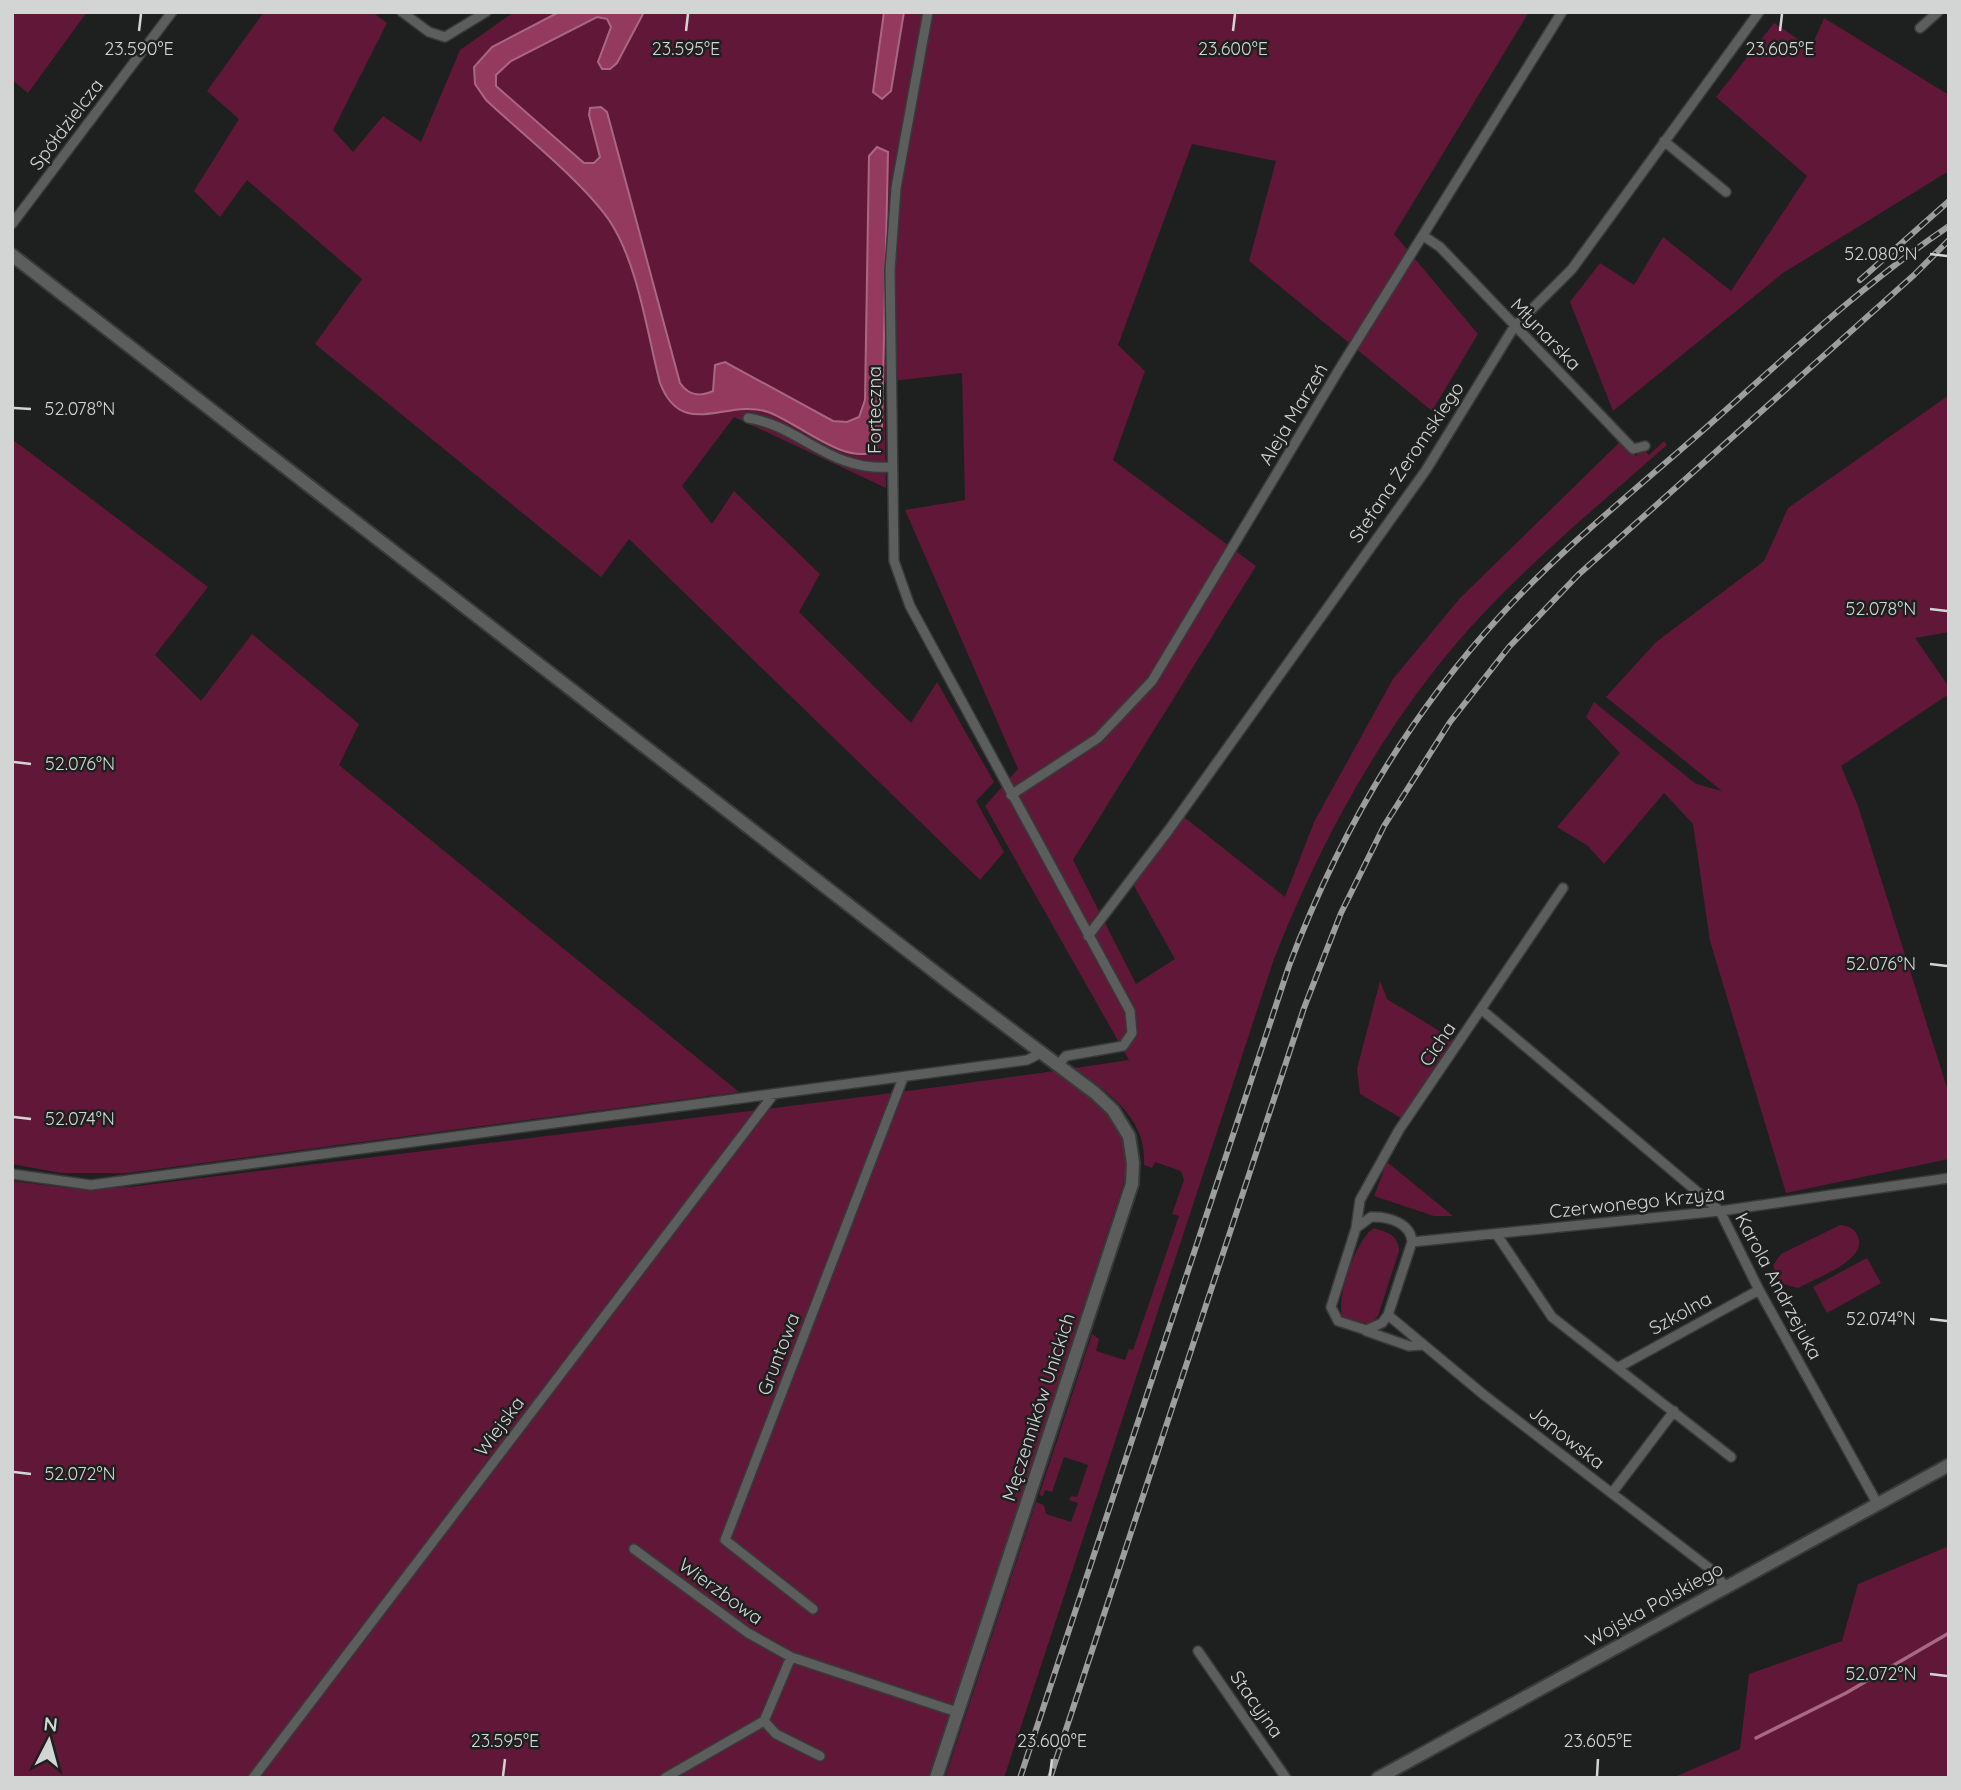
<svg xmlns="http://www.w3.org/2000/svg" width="1961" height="1790" font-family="Quicksand,sans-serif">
  <rect width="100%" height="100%" fill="#1d201e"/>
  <path fill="#611738" d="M12,12H87L28,93L12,80Z
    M264,12H372L387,23L333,130L353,152L383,116L421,142L460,50L514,12H1529L1394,234L1478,334L1432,411L1249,261L1276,161L1192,144L1118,345L1145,371L1113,460L1256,566L1073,860L1136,984L1175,959L1133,884L1184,817L1285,897L1314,822L1393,679L1460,598L1621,441L1636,456L1643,449L1649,455L1664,441L1667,445C1599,505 1529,562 1468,630C1383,726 1321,840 1274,959L1004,1778H945L1036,1502L1044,1505L1046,1514L1071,1522L1078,1503L1069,1500L1071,1496L1077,1497L1088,1465L1064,1457L1052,1492L1045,1490L1043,1496L1039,1495L1092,1334L1099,1339L1096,1351L1125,1360L1129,1349L1133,1350L1179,1216L1172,1214L1184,1180L1181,1171L1155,1162L1152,1168L1144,1165C1147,1117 1108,1093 1075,1068L1129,1060L985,806L1018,769L905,510L965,500L962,373L884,382L886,488L734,417L682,486L712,524L734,491L820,574L799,612L911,723L937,682L994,782L976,801L1004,852L980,880L629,539L601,577L315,344L362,279L247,180L220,217L194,191L239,119L207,91Z
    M1824,18L1949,95V171L1783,273L1613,411L1570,302L1600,263L1634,285L1663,237L1731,291L1807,176L1716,97L1774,23L1811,48Z
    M1949,395V632L1915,638L1949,687V694L1841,766L1858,806L1949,1094V1159L1786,1193L1710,941L1693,824L1664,793L1604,864L1588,846L1557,827L1620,753L1586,717L1594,702L1696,784L1722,791L1606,697L1656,642L1764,561L1788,508Z
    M12,439L208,587L155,655L201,701L252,634L359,724L339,765L739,1092L127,1173H61L12,1164Z
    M1380,981L1387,999L1459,1043L1406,1121L1360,1094L1357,1069Z
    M1054,1071C1095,1099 1128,1119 1127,1173L929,1778H12V1181L68,1188L130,1187C438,1148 747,1114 1054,1071Z
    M1387,1162L1453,1216H1434L1374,1196Z
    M1840,1225C1848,1226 1855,1228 1858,1237C1868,1260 1814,1279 1798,1288L1779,1283L1773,1265L1781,1254Z
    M1374,1228C1388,1233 1398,1234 1399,1251L1378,1316L1370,1324L1343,1318C1334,1301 1357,1237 1374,1228Z
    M1867,1258L1881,1283L1827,1313L1813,1287Z
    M1949,1546V1778H1672L1740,1749L1749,1674L1842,1641L1858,1584Z"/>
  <path fill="#953a5f" stroke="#a86882" stroke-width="2" d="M559,12H644L617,63L610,69H602L598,62L611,27L607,19L597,17L511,61L496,75V86L584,163H594L600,157L589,115L590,108L601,107L607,112L680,383C688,395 700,397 713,391L715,365L725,362L833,421L847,422L859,417L865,400L869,156L877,147L888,152L882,428L875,451C845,466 797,422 768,412C727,398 682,441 660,383C647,333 638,263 609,220C582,181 522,134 486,100L475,84L474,67L492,47Z
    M884,12H904L891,91L882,99L873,92Z"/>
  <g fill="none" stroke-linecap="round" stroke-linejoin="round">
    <path stroke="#a86882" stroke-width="3.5" d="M1756,1738L1846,1693L1949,1633"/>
    <g stroke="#383a39" stroke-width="12">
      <path id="street" d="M402,12L429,32L445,37L486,12
        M928,12L896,188L890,270L894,561L910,606L1130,1011L1132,1033L1123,1046L1066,1056L1058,1065
        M1920,28L1938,12
        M1664,141L1726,192
        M12,224L172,12
        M1425,237L1440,247L1633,449L1645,446
        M748,418C801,426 829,472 891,467
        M1011,795L1098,738L1152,681L1340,368L1562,12
        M1088,936L1168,831L1426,470L1514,327L1572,269L1759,12
        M1482,1010L1720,1211L1759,1290L1877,1503
        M12,1174L91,1185L1027,1060L1041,1053
        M1371,1217C1388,1216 1411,1223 1412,1242L1388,1315L1382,1323L1366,1330L1338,1321L1331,1307L1356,1228Z
        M1356,1228L1360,1200L1399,1130L1563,888
        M1497,1235L1552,1317L1731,1457
        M1412,1242L1720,1211L1949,1178
        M1388,1315L1484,1395L1709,1568L1725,1586
        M1366,1331L1409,1346L1422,1345
        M1619,1367L1759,1290
        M1612,1493L1674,1411
        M634,1549L748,1633L791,1657L957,1712
        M813,1609L725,1540L903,1078
        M1198,1651L1286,1778
        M764,1721L776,1734L820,1756
        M253,1778L773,1095
        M665,1778L764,1721L791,1657"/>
    </g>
    <g stroke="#383a39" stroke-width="16">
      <path id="secondary" d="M12,255L953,986L1095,1093L1113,1110L1129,1136L1133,1163L1132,1184L936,1778
        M1378,1778L1949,1465"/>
    </g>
    <use href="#street" stroke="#5b5e5c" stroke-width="9"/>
    <use href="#secondary" stroke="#5b5e5c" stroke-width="12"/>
    <g stroke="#9c9e9d" stroke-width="6">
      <path id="rail" d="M1860,280L1949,201
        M1020,1778L1289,966C1338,836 1407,717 1501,615C1564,546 1639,487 1709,425C1787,356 1862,285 1949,226
        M1050,1778L1304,1008L1341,913L1384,826L1450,722L1509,647L1578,575L1914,275L1949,240"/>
    </g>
    <use href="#rail" stroke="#1d201e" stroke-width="3.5" stroke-dasharray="10" stroke-linecap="butt"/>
  </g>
  <path fill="none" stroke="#d3d5d4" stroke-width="2.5" d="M139,31L141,14M686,31L688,14M1233,31L1235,14M1780,31L1782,14M1930,254L1947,256M14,408L31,409M1930,609L1947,611M14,762L31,764M1930,964L1947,966M14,1117L31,1119M1930,1319L1947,1321M14,1472L31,1474M1930,1674L1947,1676M503,1776L505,1759M1050,1776L1052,1759M1597,1776L1598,1759"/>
  <g text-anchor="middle" stroke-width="5" stroke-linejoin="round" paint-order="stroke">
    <g font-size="19" fill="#d3d5d4" stroke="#1d201e">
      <text transform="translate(66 124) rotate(-53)" y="7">Spółdzielcza</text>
      <text transform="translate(1546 334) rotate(46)" y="7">Młynarska</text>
      <text transform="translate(874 410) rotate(-90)" y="7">Forteczna</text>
      <text transform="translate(1293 414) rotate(-59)" y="7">Aleja Marzeń</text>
      <text transform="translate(1406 462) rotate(-56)" y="7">Stefana Żeromskiego</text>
      <text transform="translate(1437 1044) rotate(-56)" y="7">Cicha</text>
      <text transform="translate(1637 1202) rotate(-6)" y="7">Czerwonego Krzyża</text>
      <text transform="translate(1779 1286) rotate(62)" y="7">Karola Andrzejuka</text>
      <text transform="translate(1680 1313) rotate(-29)" y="7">Szkolna</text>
      <text transform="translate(778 1354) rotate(-69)" y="7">Gruntowa</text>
      <text transform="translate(1038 1407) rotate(-72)" y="7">Męczenników Unickich</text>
      <text transform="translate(499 1426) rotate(-53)" y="7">Wiejska</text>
      <text transform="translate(1567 1437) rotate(38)" y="7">Janowska</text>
      <text transform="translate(721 1591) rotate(36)" y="7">Wierzbowa</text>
      <text transform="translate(1654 1604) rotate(-29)" y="7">Wojska Polskiego</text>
      <text transform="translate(1257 1704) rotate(55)" y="7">Stacyjna</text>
    </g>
  </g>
  <g font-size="18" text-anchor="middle" fill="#d3d5d4" stroke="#1d201e" stroke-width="5" stroke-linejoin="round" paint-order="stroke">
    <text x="139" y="55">23.590°E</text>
    <text x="686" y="55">23.595°E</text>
    <text x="1233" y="55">23.600°E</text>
    <text x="1780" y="55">23.605°E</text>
    <text x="1881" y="260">52.080°N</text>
    <text x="80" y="415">52.078°N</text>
    <text x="1881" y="615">52.078°N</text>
    <text x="80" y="770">52.076°N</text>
    <text x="1881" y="970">52.076°N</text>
    <text x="80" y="1125">52.074°N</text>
    <text x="1881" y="1325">52.074°N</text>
    <text x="80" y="1480">52.072°N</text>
    <text x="1881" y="1680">52.072°N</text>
    <text x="505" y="1747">23.595°E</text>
    <text x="1052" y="1747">23.600°E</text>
    <text x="1598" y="1747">23.605°E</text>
  </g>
  <rect width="1961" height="1790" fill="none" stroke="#d3d5d4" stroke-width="28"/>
  <g transform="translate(49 1741) rotate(6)" stroke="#1d201e" stroke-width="5" paint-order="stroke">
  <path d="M0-5L12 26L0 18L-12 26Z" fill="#d3d5d4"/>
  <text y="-10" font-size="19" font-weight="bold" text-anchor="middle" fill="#d3d5d4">N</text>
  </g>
</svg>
